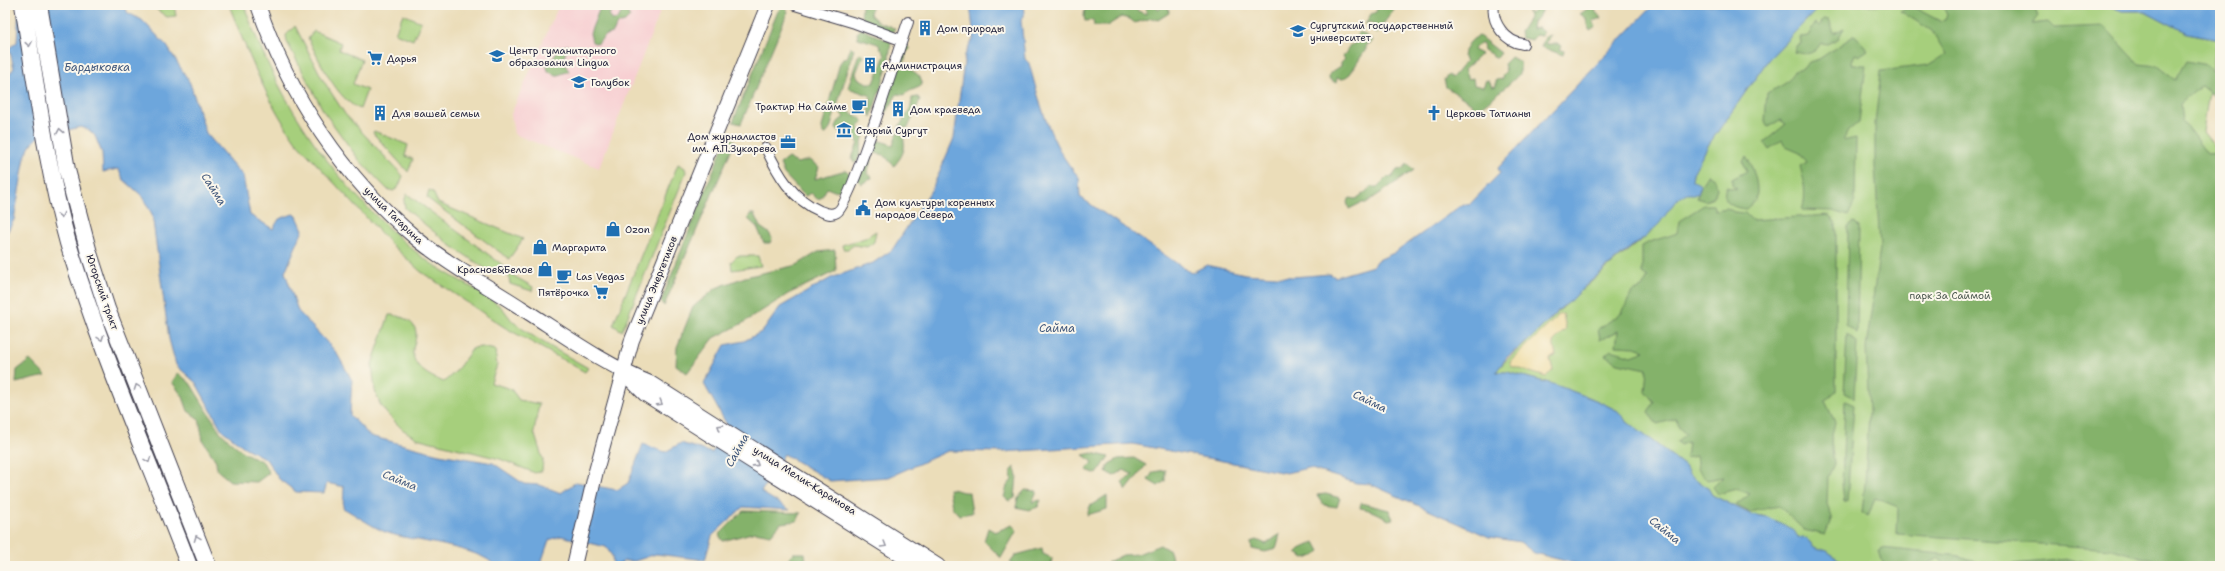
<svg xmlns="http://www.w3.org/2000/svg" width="2225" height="571" font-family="'Shantell Sans',sans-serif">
  <rect width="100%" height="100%" fill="#fbf7ec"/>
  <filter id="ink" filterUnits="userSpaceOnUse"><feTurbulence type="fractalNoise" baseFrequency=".025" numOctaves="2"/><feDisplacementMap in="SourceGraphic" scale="8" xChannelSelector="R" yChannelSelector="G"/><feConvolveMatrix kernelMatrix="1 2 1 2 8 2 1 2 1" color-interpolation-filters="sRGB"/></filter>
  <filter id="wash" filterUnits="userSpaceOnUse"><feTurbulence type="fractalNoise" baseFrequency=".012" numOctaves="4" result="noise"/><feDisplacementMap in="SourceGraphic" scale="16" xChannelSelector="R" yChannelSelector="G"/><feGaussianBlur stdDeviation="0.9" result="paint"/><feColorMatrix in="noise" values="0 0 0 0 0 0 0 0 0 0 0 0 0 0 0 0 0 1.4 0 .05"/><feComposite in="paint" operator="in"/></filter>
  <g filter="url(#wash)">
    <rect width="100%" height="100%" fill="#ebddb9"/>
    <path fill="#f7cfd2" d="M559,5H642L660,12L599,168L514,134L511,114Z"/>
    <path fill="#a6cf7b" stroke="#64785b" d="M155,5H174L176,16L167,17L157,10Z
      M229,5H244C278,104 339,191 421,256C445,275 476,287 500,306C506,311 509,319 516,324C538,341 564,354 588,368L585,372L504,327L420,271L393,246L296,142C267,102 247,51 229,5Z
      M1821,5H2107L2122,11H2145L2187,33L2217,39L2203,132L2220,153V566H1848L1827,551L1814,547L1807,539L1798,537L1767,517L1750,514L1712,495L1708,488L1688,474L1685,466L1626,421L1618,411L1598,401L1553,384L1507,372H1495C1506,359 1518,351 1530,339C1567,302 1605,269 1646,236C1659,226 1666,208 1677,199C1684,194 1690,191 1696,184L1692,180L1693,173L1709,144L1768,60Z
      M403,14L421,22L413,40L395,33Z
      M295,26L323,80L345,114L403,176L398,188L393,191L387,189L359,160L324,112L287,42L286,35Z
      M314,31L341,43L339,50L362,60L353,84L367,90L360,109C337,100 319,60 308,38Z
      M374,131L408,145L405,156L413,159L408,172L373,133Z
      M678,164L685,168L686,172L622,331L613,325Z
      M429,190L433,192L438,203L523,239L509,259L427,198Z
      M407,194L504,266L495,272L489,271L450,245L405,208L404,201Z
      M876,231L874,242L867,247L854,245L848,249H843L842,245L865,238Z
      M737,256H758L761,266L732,270L731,262Z
      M511,272L514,276L533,287L532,291L510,284L509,277Z
      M389,315C400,315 417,321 416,335C416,341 412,348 413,354C415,369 431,377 444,382L456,371L473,348L482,347L495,350L497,365L491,383L511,389L519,400L539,404L534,432L543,460L542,471L535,473L500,459L416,438L402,429L387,414L380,404L375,391L372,364Z"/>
    <path fill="#84b26b" stroke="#536a53" d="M601,5H613L615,9L609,14L612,20L618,19L621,13L626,10L630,17L625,22L617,24L613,33L604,36L598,44L592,42L590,33Z
      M862,5H872L870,14C881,27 884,22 895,29L891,33L861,20Z
      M1085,5H1109L1111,10L1116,8L1115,5H1135L1138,11L1146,14V5H1158L1157,9L1159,10L1162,5H1168L1169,13L1158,20L1152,18L1135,23L1130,19L1121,17L1107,26H1094L1093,20L1085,21L1084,17Z
      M1378,5H1397L1376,34L1370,28L1374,27V24L1369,22L1365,25L1371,14L1376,12Z
      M1534,5L1542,9L1538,18L1533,22L1532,29L1538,28L1543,32L1542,36L1536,35L1532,40L1521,38L1520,32L1529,18L1528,11L1531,14L1537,7Z
      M1942,5H2034L2038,16L2032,24L2048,22L2054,28L2104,26L2139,64L2157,66L2175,80L2186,61L2207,65L2217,76H2220V101L2201,86L2180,104L2182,120L2207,154L2220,153V566H2174L2112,549L1897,534L1898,507L1875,498L1868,517L1862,513L1865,483L1869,412L1866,348L1880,248L1875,167V123L1881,71L1928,65L1946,54L1932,31L1900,11L1911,6L1940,21L1945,20L1947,15Z
      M783,6L788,11L741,124L733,122L778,11Z
      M1590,7L1598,8L1595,11L1601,18L1593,21L1596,27L1590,31L1587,25L1586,18L1580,14Z
      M1823,19L1829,20L1834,33L1844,28L1838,39L1827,44L1821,43C1814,55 1807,55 1794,52L1796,46L1801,44L1800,37L1808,36L1815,23L1820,26Z
      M861,29L891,42L888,65L871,117L869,113L871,97L869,95L848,88L858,56L861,53L863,56L856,73L858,78L867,83H874L885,55L878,44L858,38L857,33Z
      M1360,32L1373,40L1371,43L1366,44V49L1350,74L1343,79L1337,78L1336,83L1329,79L1330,73L1341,66V63L1345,59L1343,57L1350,46L1355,43L1354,39Z
      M1551,35L1545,44H1559L1562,46L1560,49L1564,51L1563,55L1541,47L1545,37Z
      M1855,35L1868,50L1859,56L1855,54L1851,65H1866L1859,122L1848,131L1843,141L1856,138L1855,201L1848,216L1833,211L1802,210C1807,195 1804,181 1800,166L1807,162L1800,153L1786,147L1782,140L1769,149L1764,142L1786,124L1780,120L1768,127L1765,121L1767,93C1779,86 1789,85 1794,71L1804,69L1809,62L1819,59Z
      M1479,36L1501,53L1497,58L1484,50L1483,43H1480L1473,50L1481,54L1464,70L1468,79L1473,78L1474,85L1483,87L1486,80L1489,81L1492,87L1496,86V80L1503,79L1502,75L1506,71L1504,64L1511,57L1520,62C1520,66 1521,71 1519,74C1516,79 1481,108 1476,110L1473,108L1471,103L1446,87L1444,80L1448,75L1452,78L1466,61L1463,56C1466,47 1470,39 1479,36Z
      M568,45C564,56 562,62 569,71L556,76L548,71L546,64L552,60L560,47Z
      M906,45L910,49L906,53L904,65C913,73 921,72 922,85C916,90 910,89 904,95L897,94L887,112L882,111L902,47Z
      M851,47L854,49L830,129L826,134H823L822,127L840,63L843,59L847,58Z
      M918,97L920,100L908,128L899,127L911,107L912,98Z
      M842,109H846C852,115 858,115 864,122L859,125V130L864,134L858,161L854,163L852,158L858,143L857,139L836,129L837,123L844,117L841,114Z
      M897,133H902C907,148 904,154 894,166L884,155L874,153L867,173L872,177L871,179L861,184L858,180L871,138L893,145Z
      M730,137L735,141L664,306L661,301L726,139Z
      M1746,156C1752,164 1760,187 1756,197C1755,202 1750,205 1746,209C1733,208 1720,202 1726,187L1737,189L1732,185V179L1747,171L1743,162Z
      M788,158L797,163L809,160L819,167L815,179L846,170L851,175L846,189L834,191L827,188L821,198L817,199L811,193L805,196L784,174L780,164Z
      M1407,164L1414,170L1366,203H1361L1349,209L1347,202L1350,198L1356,199L1372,187H1377L1387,177H1392L1397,170L1403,169Z
      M1708,174L1715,179L1717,189L1713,198L1705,201L1697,198L1701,185Z
      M1704,205H1713L1715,210L1727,208L1734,212L1745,213L1752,220L1829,215L1836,224V391L1825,401L1835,422L1831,441L1834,464L1828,477L1827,504L1832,517L1825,535L1804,530L1779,506L1749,512L1736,505L1750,494L1736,489L1718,494L1713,487L1723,477L1707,480L1698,469L1696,456L1686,458L1688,442L1680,445L1677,441L1686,434L1679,428L1676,419L1657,424L1648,413L1654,402L1645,391L1647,369L1618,363L1605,355L1611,350L1632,356L1645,351L1635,347L1616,346L1618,331L1600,340L1598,329L1622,313L1632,292L1642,288L1648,277L1642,273V246C1654,239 1665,238 1677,233L1679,221Z
      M750,214H754L760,227L769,233L772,238L770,243H764L757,227L748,219Z
      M1854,222L1859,227L1857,333L1846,325L1848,226Z
      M835,250L836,271L788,294L743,323L714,338L687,373L676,365L677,347L693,307L716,288L745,277L797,265L818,252Z
      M1847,334L1857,342L1854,398L1844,393Z
      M30,360L46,376L16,383L17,370Z
      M178,373L190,383L221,433L243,452L263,462L269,473L257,482L230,481L217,470L216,461L203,441L199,419L188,411L183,397L172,382Z
      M1845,401L1854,405L1847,502H1844L1842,483Z
      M1092,453L1109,457L1097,474L1086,470L1093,462L1083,455Z
      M1134,458L1146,465L1126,491L1122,482L1133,475L1124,470L1114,476L1106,472L1109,464L1118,459Z
      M1014,467L1017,475L1015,498L1009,501L1004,497L1007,486L1012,480L1011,472Z
      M1165,470V481L1158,486L1148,480L1153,472Z
      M949,489C957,489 961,493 969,492L972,513L959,515L952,507Z
      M1025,490L1037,491L1032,502L1041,500L1038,507L1029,510L1016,507L1018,498Z
      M1326,494L1340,498L1337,507L1324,505L1317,495Z
      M1107,495V509L1087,515L1090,506Z
      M1361,503L1389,510L1393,519L1388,520C1380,513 1370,510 1360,508Z
      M743,511H744L801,513L797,521L781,523L771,535L755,532L723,541L719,535Z
      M1012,525L1017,530L1001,558L984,541L988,528L995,532Z
      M1280,534L1276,549L1265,552L1252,549L1251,542L1257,540L1266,544Z
      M1315,542L1320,551L1314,556L1304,558L1296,553L1300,549Z
      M1160,545L1170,551L1172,559L1166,566H1108V562L1123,555L1138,554Z
      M1042,548L1043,554L1052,558L1051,566H1016L1010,563L1016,555Z
      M1881,548L1961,556L1979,563L2012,564L2069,559L2118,566H1947L1938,558L1921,566H1884L1879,551Z
      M793,553H805L806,561L812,566H784Z"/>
    <path fill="#eeda9e" stroke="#887e6c" d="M1563,314L1566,329L1553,342L1556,355L1550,359L1553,370L1546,377L1511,366L1510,362L1559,315Z"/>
    <path fill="#6da6dc" stroke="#48648c" d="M19,5H123L128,13L142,20L167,46L190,83L206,133L243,176L250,215L273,229L279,219L293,214L297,216L303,230L285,272L298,311L336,352L352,380L350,415L370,436L439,454L493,463L524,484L540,485L561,493L576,482L617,490L628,483L643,444L665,452L681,443L712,453L727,425L704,384L725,345L744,341L763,331L780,307L831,278L873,263L892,250L932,189L954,138L965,55L974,37L970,5H1025L1024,16L1021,20L1025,59L1029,63C1040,103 1050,146 1079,177L1080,197L1191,273L1207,265L1245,274L1293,277L1330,274L1335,277L1373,266L1376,261L1396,252L1463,204L1469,205L1500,173L1498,168L1653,5H1821L1768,60L1709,144L1693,173L1692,180L1701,185L1698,194H1687L1677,199L1659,224L1646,236L1631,247L1584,287L1571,301L1562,307L1529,340L1507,357L1496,372H1507L1553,384L1598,401L1618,411L1626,421L1685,466L1689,474L1708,488L1712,495L1750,514L1767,517L1793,529L1798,537L1807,539L1814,547L1827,551L1848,566H1585L1534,553L1520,542L1489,537L1370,484L1356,483L1308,468L1286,473L1133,444L1003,452L948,451L889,477L830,481L784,454L761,492L790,510L743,507L712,536L705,560L656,554L635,561H624L617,566H613L612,556L606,547L561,536L549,540L540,566H495C482,547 409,541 385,532C371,526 356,515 343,508L344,487L327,483L324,493L296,492L279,479L266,459L244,447L222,430L196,383L176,365L169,339L152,214L141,195L124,180L118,169L103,172L102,153L95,136L89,130L81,127L38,137L30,146L25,157L14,220L5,236V79L14,68L9,48L17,42Z
      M2107,5H2220V39L2187,33L2145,11H2122Z"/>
  </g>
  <g filter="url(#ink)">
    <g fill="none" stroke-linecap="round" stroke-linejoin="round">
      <g stroke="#403e4e" stroke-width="12">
        <path id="street" d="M795,5L855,23L901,40
          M1494,5C1491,23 1506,42 1523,44
          M766,148C778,174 792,199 820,211C825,213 831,216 837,212C851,205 899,47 908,22"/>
      </g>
      <g stroke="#403e4e" stroke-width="16">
        <path id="secondary" d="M258,5C289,96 343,177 417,239C450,266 488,286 523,309C564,335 605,365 650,383L938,566
          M629,378L645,394L918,566
          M574,566L596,471L632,340L768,5"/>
      </g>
      <g stroke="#403e4e" stroke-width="18">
        <path id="primary" d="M23,5C36,84 46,165 68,243C101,353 148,459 189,566
          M39,5L67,170L89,253L107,309L208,566"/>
      </g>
      <use href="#street" stroke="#fff" stroke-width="10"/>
      <use href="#secondary" stroke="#fff" stroke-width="14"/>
      <use href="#primary" stroke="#fff" stroke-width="16"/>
    </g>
    <defs><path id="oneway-chevron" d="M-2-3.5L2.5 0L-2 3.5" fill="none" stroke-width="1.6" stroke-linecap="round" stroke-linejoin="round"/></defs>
    <g stroke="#9c9ca7">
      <use href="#oneway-chevron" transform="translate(29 44) rotate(81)"/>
      <use href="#oneway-chevron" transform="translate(60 131) rotate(-100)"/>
      <use href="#oneway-chevron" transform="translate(61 215) rotate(76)"/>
      <use href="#oneway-chevron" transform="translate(101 338) rotate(70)"/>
      <use href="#oneway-chevron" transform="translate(137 387) rotate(-110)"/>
      <use href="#oneway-chevron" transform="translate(660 403) rotate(32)"/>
      <use href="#oneway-chevron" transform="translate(720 427) rotate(-148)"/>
      <use href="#oneway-chevron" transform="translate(148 460) rotate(69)"/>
      <use href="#oneway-chevron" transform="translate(756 464) rotate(33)"/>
      <use href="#oneway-chevron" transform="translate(197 538) rotate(-111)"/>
      <use href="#oneway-chevron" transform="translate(884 545) rotate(31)"/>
    </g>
  </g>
  <defs>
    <g id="building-bare" transform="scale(1.2)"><path d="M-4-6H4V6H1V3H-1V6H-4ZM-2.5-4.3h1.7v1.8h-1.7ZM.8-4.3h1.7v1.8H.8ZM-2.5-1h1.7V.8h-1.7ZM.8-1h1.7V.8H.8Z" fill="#1f6fb2" stroke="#fbf7ec" stroke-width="2.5" paint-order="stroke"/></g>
    <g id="university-bare" transform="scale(1.2)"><path d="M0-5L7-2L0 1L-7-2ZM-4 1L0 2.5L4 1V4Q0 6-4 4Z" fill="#1f6fb2" stroke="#fbf7ec" stroke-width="2.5" paint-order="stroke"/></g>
    <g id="school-bare" transform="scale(1.2)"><path d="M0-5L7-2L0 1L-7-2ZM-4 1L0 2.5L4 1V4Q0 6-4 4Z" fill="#1f6fb2" stroke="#fbf7ec" stroke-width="2.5" paint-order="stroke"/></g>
    <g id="supermarket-bare" transform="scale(1.2)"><path d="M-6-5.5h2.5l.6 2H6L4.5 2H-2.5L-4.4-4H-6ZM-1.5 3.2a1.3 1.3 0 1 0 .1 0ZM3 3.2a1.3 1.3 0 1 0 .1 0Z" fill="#1f6fb2" stroke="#fbf7ec" stroke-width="2.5" paint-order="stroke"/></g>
    <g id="cafe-bare" transform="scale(1.2)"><path d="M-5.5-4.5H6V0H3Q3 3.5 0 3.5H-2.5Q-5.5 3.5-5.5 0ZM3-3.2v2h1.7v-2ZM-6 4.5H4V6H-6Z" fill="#1f6fb2" stroke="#fbf7ec" stroke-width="2.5" paint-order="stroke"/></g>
    <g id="church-bare" transform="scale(1.2)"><path d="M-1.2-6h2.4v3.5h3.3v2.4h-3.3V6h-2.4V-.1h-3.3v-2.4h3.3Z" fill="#1f6fb2" stroke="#fbf7ec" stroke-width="2.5" paint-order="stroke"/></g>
    <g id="museum-bare" transform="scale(1.2)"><path d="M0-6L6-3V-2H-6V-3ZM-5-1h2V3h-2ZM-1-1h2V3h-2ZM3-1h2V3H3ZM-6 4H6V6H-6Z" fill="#1f6fb2" stroke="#fbf7ec" stroke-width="2.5" paint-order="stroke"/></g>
    <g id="office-bare" transform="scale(1.2)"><path d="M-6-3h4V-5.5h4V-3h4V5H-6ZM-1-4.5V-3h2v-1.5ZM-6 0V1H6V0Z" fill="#1f6fb2" stroke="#fbf7ec" stroke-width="2.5" paint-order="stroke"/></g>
    <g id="civic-bare" transform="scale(1.2)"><path d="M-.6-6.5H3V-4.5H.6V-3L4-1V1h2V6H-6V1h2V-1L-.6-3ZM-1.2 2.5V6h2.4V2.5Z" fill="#1f6fb2" stroke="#fbf7ec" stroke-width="2.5" paint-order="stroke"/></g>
    <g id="shop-bare" transform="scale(1.2)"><path d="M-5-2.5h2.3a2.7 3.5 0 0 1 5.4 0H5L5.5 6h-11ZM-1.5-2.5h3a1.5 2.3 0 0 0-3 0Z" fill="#1f6fb2" stroke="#fbf7ec" stroke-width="2.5" paint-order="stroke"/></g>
  </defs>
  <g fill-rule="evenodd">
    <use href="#building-bare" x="925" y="28"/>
    <use href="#university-bare" x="1298" y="31"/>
    <use href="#school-bare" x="497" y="56"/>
    <use href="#supermarket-bare" x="375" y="58"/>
    <use href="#building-bare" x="870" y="65"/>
    <use href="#school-bare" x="579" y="82"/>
    <use href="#cafe-bare" x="859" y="106"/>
    <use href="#building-bare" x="898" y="109"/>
    <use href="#building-bare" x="380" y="113"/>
    <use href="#church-bare" x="1434" y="113"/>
    <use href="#museum-bare" x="844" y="130"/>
    <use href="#office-bare" x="788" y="142"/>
    <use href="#civic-bare" x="863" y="208"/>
    <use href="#shop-bare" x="613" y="229"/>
    <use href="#shop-bare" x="540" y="247"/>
    <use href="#shop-bare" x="545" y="269"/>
    <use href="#cafe-bare" x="564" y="276"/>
    <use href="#supermarket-bare" x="601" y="292"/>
  </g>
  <g text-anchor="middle" stroke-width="4" stroke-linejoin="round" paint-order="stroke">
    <g font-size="10" fill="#22223b" stroke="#fbf7ec" text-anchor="start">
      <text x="1310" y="29">Сургутский государственный<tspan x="1310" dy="12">университет</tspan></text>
      <text x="937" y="32">Дом природы</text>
      <text x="509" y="54">Центр гуманитарного<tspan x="509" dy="12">образования Lingua</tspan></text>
      <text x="387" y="62">Дарья</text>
      <text x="882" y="69">Администрация</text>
      <text x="591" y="86">Голубок</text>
      <text x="847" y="110" text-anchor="end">Трактир На Сайме</text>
      <text x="910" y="113">Дом краеведа</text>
      <text x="392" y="117">Для вашей семьи</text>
      <text x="1446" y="117">Церковь Татианы</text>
      <text x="856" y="134">Старый Сургут</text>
      <text x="776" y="140" text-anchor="end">Дом журналистов<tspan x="776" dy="12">им. А.П.Зукарева</tspan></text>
      <text x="875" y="206">Дом культуры коренных<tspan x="875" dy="12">народов Севера</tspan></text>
      <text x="625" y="233">Ozon</text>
      <text x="552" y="251">Маргарита</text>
      <text x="533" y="273" text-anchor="end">Красное&amp;Белое</text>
      <text x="576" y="280">Las Vegas</text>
      <text x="589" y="296" text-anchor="end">Пятёрочка</text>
    </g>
    <g font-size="10" fill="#22223b" stroke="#fbf7ec">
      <text transform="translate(394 215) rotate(44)" y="4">улица Гагарина</text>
      <text transform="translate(656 280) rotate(-68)" y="4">улица Энергетиков</text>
      <text transform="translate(103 292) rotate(71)" y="4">Югорский тракт</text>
      <text transform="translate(805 480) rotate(32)" y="4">улица Мелик-Карамова</text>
    </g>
    <g font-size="10" fill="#4a564e" stroke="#fbf7ec">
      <text x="1950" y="299">парк За Саймой</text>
    </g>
    <g font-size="11" font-style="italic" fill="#40577b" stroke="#fbf7ec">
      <text x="97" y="71">Бардыковка</text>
      <text transform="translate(214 189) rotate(58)" y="4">Сайма</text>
      <text x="1057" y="332">Сайма</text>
      <text transform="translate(1370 401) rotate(26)" y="4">Сайма</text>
      <text transform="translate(737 450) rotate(-61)" y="4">Сайма</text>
      <text transform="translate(400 480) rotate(22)" y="4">Сайма</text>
      <text transform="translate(1665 530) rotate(39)" y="4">Сайма</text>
    </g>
  </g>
  <rect width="2225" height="571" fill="none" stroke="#fbf7ec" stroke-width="20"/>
</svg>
